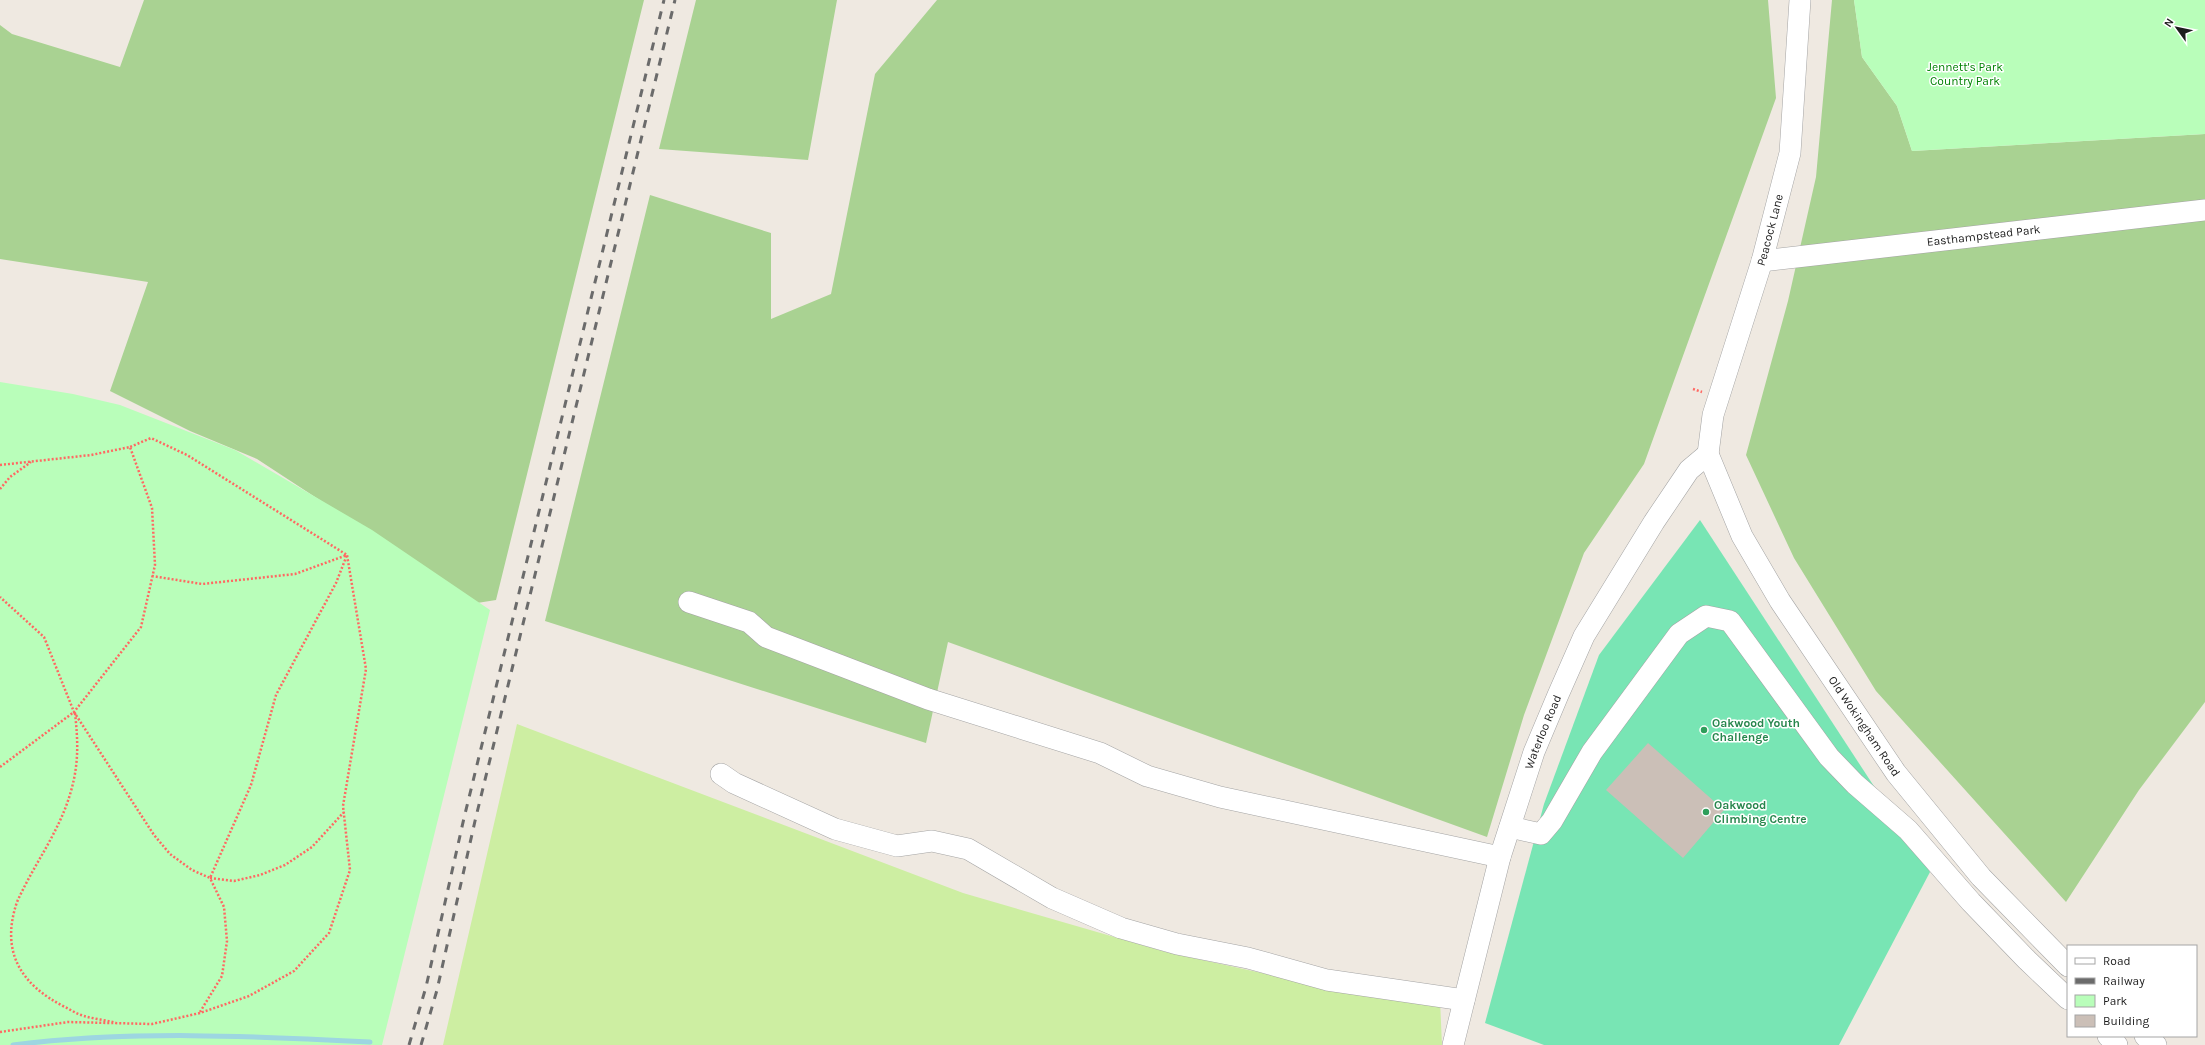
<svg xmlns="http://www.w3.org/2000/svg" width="2205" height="1045" font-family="Karla,sans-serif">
  <rect width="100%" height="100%" fill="#efe9e1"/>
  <path fill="#cdeea2" d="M517,724L963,893L1166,952L1316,985L1440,1000L1442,1045H443Z"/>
  <path fill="#a9d292" d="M144,0H644L496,600L477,603L257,459L190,431L110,391L148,282L0,259V25L12,34L120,67Z
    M696,0H837L808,160L659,149Z
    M937,0H1768L1776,98L1644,464L1584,553L1524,715L1487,837L948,642L926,743L545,621L650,195L771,233V319L831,294L875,74Z
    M1832,0H1854L1862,57L1897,106L1912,151L2205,134V702L2139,790L2066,902L1876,691L1794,558L1746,455L1788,301L1816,177Z"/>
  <path fill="#b9feba" d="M1854,0H2205V134L1912,151L1897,106L1862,57Z
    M0,382L73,394L120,405L235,450L372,530L490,610L382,1045H0Z"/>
  <path fill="#78e5b4" d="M1700,520L1930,872L1839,1045H1544L1485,1023L1544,804L1599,655Z"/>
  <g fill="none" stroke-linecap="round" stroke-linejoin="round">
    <path stroke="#9dd6e1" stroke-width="5" d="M13,1045C131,1030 252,1036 370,1042"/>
  </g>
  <path fill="#cbbfb7" d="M1648,743L1724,810L1683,858L1606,790Z"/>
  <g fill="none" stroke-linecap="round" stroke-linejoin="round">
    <g stroke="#a4a4a4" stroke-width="22">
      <g id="minor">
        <path id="s1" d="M1762,261L2205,210"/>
        <path id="s2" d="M1708,454L1742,536L1780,601L1896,773L1981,877L2068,966"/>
        <path id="s3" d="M1708,454L1713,415L1762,261L1790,153L1800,0"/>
        <path d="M689,602L749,622L766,637L928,699L1100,753L1147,776L1220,797L1500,857"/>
        <path d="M721,774L734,783L835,829L897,846L932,841L968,849L1052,898L1121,928L1177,944L1248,958L1327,980L1464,1000"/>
        <path d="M1510,827L1541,834L1552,821L1592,752L1679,634L1706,616L1730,621L1829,757L1855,784L1908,830L1971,902L2027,960L2068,999"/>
        <path d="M2108,1036L2117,1045"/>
        <path d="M2145,1036L2156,1045"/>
        <path id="s4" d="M1453,1045L1500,857L1534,752L1558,695L1584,636L1654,522L1689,470L1708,454"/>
      </g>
    </g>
    <path stroke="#ff6862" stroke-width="2.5" stroke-dasharray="2 2" stroke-linecap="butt" d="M1693,389L1702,392
      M0,465L91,455L130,447L152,508L155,565L141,627L74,712L44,637L0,597
      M0,489L10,477L31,462
      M75,713C78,741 79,763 71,791C60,831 34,864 17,902C0,952 21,985 65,1007C71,1010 77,1014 84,1016C94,1019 106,1020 116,1023
      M0,767L74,712L154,835L170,854L192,870L210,878L251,785L276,695L336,583L347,555L187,455L151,438L130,447
      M210,878L234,881L260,875L285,865L312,847L344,812
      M200,1012L222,976L227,941L224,907L210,878
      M0,1032L68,1022L152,1024L200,1013L249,996L294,971L329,933L350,870L343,806L366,669L347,555L295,574L202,584L152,576"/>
    <use href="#minor" stroke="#fff" stroke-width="21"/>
    <path stroke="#6b6b6b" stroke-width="3" stroke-dasharray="8 8" stroke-linecap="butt" d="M409,1045L426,987L464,818L664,0
      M421,1045L437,990L475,821L675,0"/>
  </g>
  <g fill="#2e9e5b" stroke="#fff" stroke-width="1.5">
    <circle cx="1704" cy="730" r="4"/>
    <circle cx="1706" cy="812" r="4"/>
  </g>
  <g text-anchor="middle" stroke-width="3" stroke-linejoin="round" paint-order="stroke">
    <g font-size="12" fill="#028304" stroke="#fff">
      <text x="1965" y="71">Jennett's Park<tspan x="1965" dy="14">Country Park</tspan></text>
    </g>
    <g font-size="12" fill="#1d1d1d" stroke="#fff">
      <text dy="4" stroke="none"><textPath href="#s3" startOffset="233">Peacock Lane</textPath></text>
      <text dy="4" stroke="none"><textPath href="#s1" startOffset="223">Easthampstead Park</textPath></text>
      <text dy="4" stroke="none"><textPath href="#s2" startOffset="315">Old Wokingham Road</textPath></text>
      <text dy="4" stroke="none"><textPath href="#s4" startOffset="326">Waterloo Road</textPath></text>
    </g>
    <g font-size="12" font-weight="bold" fill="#27864d" stroke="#fff" text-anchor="start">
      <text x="1712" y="727">Oakwood Youth<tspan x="1712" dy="14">Challenge</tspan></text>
      <text x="1714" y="809">Oakwood<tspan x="1714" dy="14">Climbing Centre</tspan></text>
    </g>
  </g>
  <rect x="2067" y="945" width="130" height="92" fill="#ffffff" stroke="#a5a5a5"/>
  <rect x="2075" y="958" width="20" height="6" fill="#ffffff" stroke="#a5a5a5"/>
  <text x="2103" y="965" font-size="12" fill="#1d1d1d">Road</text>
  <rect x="2075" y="978" width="20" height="6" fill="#6b6b6b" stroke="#a5a5a5"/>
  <text x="2103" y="985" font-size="12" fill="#1d1d1d">Railway</text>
  <rect x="2075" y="995" width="20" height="12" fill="#b9feba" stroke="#a5a5a5"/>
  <text x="2103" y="1005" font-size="12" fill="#1d1d1d">Park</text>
  <rect x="2075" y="1015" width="20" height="12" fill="#cbbfb7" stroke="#a5a5a5"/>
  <text x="2103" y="1025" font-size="12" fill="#1d1d1d">Building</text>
  <g transform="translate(2177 28) rotate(303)" stroke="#ffffff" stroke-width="3" paint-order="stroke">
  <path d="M0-3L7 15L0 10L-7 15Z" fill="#1d1d1d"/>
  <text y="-6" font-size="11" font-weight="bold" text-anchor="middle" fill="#1d1d1d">N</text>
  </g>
</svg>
